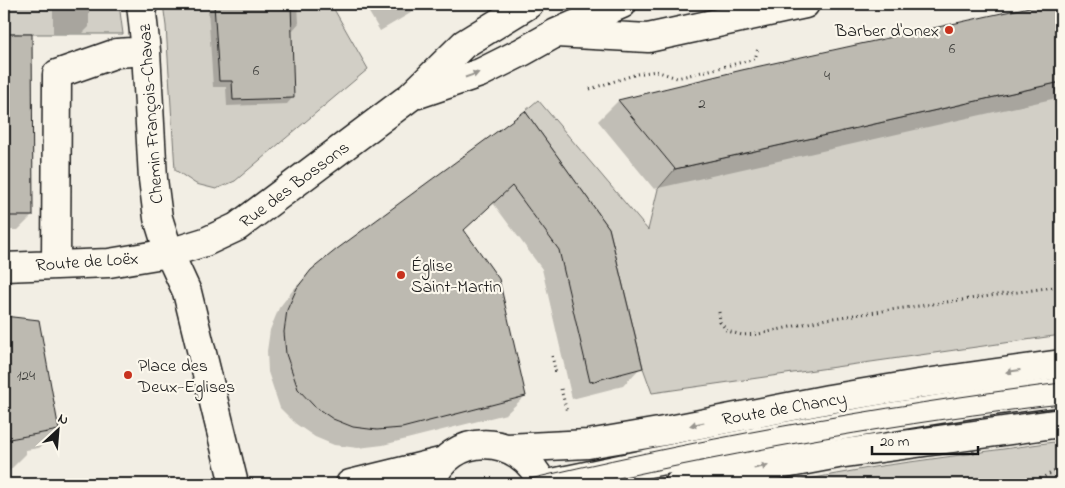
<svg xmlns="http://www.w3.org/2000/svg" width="1065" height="488" font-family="'Indie Flower',sans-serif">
  <rect width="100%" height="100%" fill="#f2eee4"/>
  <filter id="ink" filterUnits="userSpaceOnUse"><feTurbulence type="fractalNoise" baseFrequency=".02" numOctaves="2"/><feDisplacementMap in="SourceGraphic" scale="10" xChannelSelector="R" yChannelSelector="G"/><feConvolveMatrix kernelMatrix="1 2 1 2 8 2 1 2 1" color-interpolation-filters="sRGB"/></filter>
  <g filter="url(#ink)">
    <path fill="#d2cfc6" stroke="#777671" d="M4,4H119L123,34H4Z
      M163,4H331L368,69L235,181L216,189L196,184L175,170L166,26Z
      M1061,82V335L652,393L643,368L609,228L525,111L538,100L648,230L658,189L675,169Z
      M1061,441V484H782L874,467Z"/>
    <path fill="#0003" d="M53,4H89V27L83,33H53Z
      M212,4H298L299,23L293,30H290L293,97L287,104L227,106L226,87H213L208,8Z
      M364,4H426L380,31Z
      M1049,4H1061V97L654,189L598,121L618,101L742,71Z
      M4,35H31L32,216L18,230H4Z
      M524,113L641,367L623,386L572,399L542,269L493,203L463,231L525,396L506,414L383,445L358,448L334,445L315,437L296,424L280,408L268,372L267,351L270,330L279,308L293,290L312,271Z
      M7,317L58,430L39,448L26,450V454L8,472H4V318Z"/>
    <path fill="#bdbab1" stroke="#1c1c1c" d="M214,4H291L294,98L233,100L232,81H219Z
      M1043,4H1061V82L675,169L618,100L742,70Z
      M4,34H32L33,216H4Z
      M525,111L609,228L643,368L590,382L559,250L512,186L464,230L499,279L526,396L402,428L377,430L353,427L333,419L314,406L298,389L286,354L284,332L287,310L297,288L311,270L337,249Z
      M4,316L39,320L59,430L4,440Z"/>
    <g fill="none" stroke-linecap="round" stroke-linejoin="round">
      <g stroke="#1c1c1c" stroke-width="31">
        <path id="minor" d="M141,4L146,51L153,179L158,218L169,253L187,292L234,484
          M556,33L648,38L805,4
          M418,94L480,73L522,52L556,33L622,4
          M56,265L57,74L117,53L146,51
          M4,267L109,263L169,253L205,242L237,227L410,97L464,44L529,4
          M547,484C717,449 888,413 1061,392"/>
      </g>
      <g stroke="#1c1c1c" stroke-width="31">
        <path id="major" d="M507,448L588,444L659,432L829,399L918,384L1061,364
          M350,484L444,461
          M430,484C450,430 520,432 542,484
          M679,484L838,454L1061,423"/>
      </g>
      <path stroke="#1c1c1c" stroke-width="3" stroke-dasharray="1 4" stroke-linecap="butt" d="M637,74L656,71L677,78L755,59L758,48
        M590,89L637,74
        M719,312L720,322L727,331L742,335L759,334L826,319L1061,286
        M552,356L556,373
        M561,389L567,412
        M4,483L6,455
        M1016,484L1034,482L1061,468"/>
      <use href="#minor" stroke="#fbf7ec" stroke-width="28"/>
      <use href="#major" stroke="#fbf7ec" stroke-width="28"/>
      <path stroke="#1c1c1c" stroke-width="1" d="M509,484C691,440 876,407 1061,383
        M591,484C747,450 903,422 1061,404"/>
    </g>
    <defs><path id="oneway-solid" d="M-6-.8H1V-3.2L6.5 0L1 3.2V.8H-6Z" transform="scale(1.25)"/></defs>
    <g fill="#97948e">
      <use href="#oneway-solid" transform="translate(472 75) rotate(-19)"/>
      <use href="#oneway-solid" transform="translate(1013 371) rotate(172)"/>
      <use href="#oneway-solid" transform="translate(697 424) rotate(168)"/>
      <use href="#oneway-solid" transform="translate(761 467) rotate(-11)"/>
    </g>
  </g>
  <g fill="#c8321e" stroke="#fbf7ec" stroke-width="2">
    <circle cx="949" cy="30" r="5"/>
    <circle cx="401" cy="275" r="5"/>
    <circle cx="128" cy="375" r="5"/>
  </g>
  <g text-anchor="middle" stroke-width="4.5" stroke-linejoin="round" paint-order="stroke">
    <g font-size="15" fill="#444441">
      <text x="952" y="53">6</text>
      <text x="256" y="75">6</text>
      <text x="827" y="80">4</text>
      <text x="702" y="108">2</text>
      <text x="26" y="380">124</text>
    </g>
    <g font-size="18" fill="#1c1c1c" stroke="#fbf7ec" text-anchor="start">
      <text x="939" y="36" text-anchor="end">Barber d'Onex</text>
      <text x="411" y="271">Église<tspan x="411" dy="21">Saint-Martin</tspan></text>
      <text x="138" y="371">Place des<tspan x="138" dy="21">Deux-Eglises</tspan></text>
    </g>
    <g font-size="18" fill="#1c1c1c" stroke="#fbf7ec">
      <text transform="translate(150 114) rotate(-94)" y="6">Chemin François-Chavaz</text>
      <text transform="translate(294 184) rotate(-37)" y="6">Rue des Bossons</text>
      <text transform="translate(87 261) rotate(-4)" y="6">Route de Loëx</text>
      <text transform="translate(784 408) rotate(-10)" y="6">Route de Chancy</text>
    </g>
  </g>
  <rect width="1065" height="488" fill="none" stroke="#fbf7ec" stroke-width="20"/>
  <rect x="10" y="10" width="1045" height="468" fill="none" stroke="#1c1c1c" stroke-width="2" filter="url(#ink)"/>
  <g transform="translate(58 430) rotate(26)" stroke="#fbf7ec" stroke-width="4" paint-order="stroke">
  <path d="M0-4L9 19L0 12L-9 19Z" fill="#1c1c1c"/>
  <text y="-8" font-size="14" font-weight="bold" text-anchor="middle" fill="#1c1c1c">N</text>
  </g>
  <path d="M872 446v8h106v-8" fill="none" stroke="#1c1c1c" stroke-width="2.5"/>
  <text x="880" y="446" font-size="15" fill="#1c1c1c" stroke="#fbf7ec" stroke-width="4" paint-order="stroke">20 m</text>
</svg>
